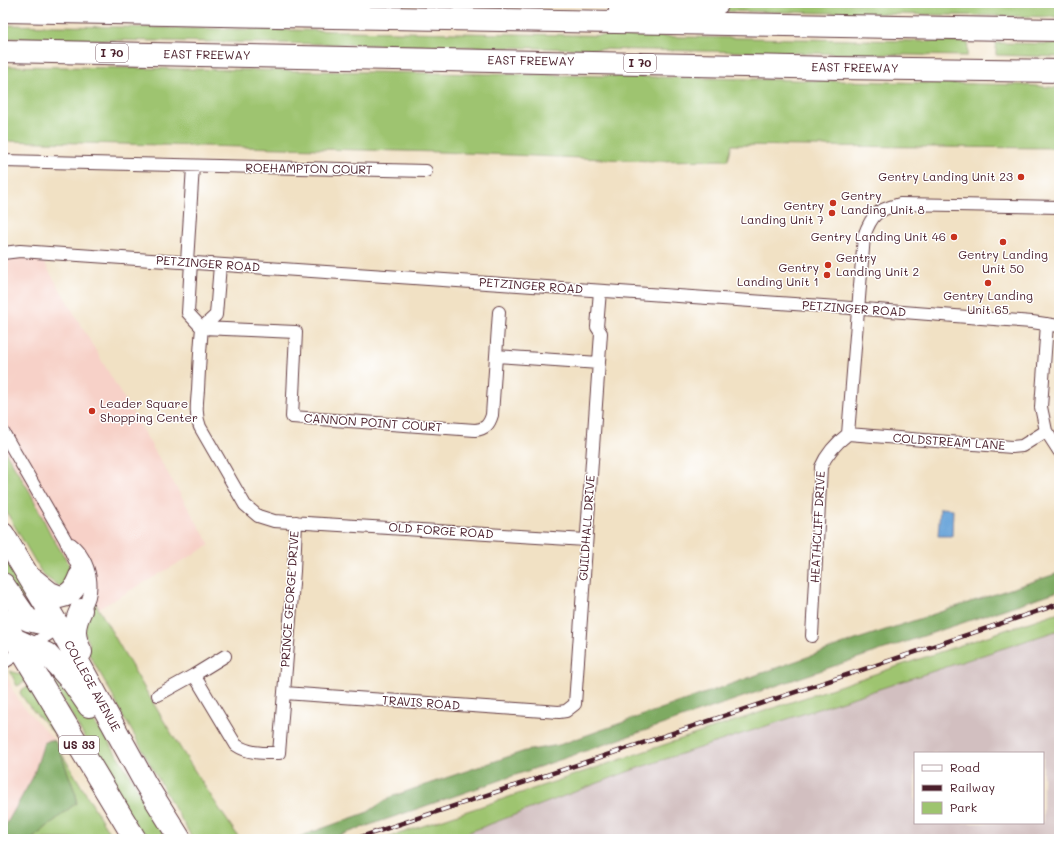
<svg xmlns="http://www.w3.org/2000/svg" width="1062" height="842" font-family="Mali,sans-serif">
  <rect width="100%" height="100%" fill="#fff"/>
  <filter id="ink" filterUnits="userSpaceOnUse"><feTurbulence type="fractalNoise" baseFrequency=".025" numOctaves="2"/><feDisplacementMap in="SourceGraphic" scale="8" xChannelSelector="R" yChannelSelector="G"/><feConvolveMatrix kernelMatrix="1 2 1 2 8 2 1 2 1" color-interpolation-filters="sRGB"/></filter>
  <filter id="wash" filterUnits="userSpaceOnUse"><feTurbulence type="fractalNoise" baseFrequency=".012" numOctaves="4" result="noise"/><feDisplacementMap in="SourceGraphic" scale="16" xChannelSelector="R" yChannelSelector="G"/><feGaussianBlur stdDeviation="0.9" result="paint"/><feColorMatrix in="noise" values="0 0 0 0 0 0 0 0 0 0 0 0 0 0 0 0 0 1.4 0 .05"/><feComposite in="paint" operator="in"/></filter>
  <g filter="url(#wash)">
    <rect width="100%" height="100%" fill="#f1e1c4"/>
    <path fill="#f7d1c8" d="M38,252L210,545L98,609L93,599L70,575L69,564L51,535L30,492L3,448V253Z
      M3,672L9,680L14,693L23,706L55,741L50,740L44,743L33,777L3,830Z"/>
    <path fill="#d2bfc0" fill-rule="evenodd" d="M1059,630V839H456L459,836L635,769ZM915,753H1043V823H915Z"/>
    <path fill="#9ec46f" stroke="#74724d" d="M743,3H1059V17L719,11V7Z
      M3,25L968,42L967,56L3,38Z
      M996,43L1059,44V57L996,55Z
      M3,66L607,76L1025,85L1059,88V148L809,146L732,145L728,160L652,161L440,152L3,141Z
      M3,448L30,492L51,535L69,564L70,575L63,589L43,575L3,506Z
      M3,548L35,604L34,612L3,576Z
      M93,599C140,681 186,762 240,839H193L171,802L128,724L124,719L112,694L85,647L90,644L80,626Z
      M1059,612V630L635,769L459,836L456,839H384Z
      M10,671L23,675L29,680L17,686Z
      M57,674L106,738L126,769L166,839H144L50,678Z
      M32,684L66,744L65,745L29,706L20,693L21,690Z
      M59,749L113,839H32L76,803V795Z"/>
    <path fill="#7eaa62" stroke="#646446" d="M1059,573V591C815,671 572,756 329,839H293L368,812L390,797L525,751L559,745L861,638Z
      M50,740L55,741L59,749L76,795V803L32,839H3V830L33,777L44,743Z"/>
    <path fill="#69a4d9" stroke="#5a6282" d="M940,508L953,509L952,536H938Z"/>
  </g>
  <g filter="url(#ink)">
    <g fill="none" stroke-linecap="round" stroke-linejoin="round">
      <g stroke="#633c42" stroke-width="14">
        <path id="street" d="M3,161L426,171
          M3,253L20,251L838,307L1032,322L1059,326
          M187,262L193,166
          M191,262L188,313L202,328L216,315L220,265
          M499,312L492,415C489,425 485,429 475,430L292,417L296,332L202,328C200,348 199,369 198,390C197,402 195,415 200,427L245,505L258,516L274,521L586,540
          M1047,324L1041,407L1046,431L1059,451
          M496,356L599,363
          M3,432L65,539L78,567L81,581
          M848,434L1012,447L1022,446L1046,431
          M71,544C90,559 100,596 78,613
          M812,636L821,467C827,453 835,444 848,434L864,236C872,214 877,210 900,204L1059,207
          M3,663L60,627
          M194,675L225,656
          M284,693L559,712L566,711L575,704L601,333L597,327L600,291
          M158,695L194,675L236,745C249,754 264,753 279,753L294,571L296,522"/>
      </g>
      <g stroke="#633c42" stroke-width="24">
        <path id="highway" d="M620,9L689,6L718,3
          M3,11L1059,30
          M3,51L837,68L1059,71
          M3,534L59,627L145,783L180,839
          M34,580L50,593L60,597C72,595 76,586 80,576
          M3,584L28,620L59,627
          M81,610C73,627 73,636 81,652
          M3,620L135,839
          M14,639L47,654L73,683L89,706"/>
      </g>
      <use href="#street" stroke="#fff" stroke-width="12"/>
      <use href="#highway" stroke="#fff" stroke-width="22"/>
      <g stroke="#4a1f2b" stroke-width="4.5">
        <path id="rail" d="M355,839L1059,604"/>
      </g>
      <use href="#rail" stroke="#fff" stroke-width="3" stroke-dasharray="9" stroke-linecap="butt"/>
    </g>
  </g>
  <g fill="#c8321e" stroke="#fff" stroke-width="1.5">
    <circle cx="1021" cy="177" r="4"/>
    <circle cx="833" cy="203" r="4"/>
    <circle cx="832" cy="213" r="4"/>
    <circle cx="954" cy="237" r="4"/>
    <circle cx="1003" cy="242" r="4"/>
    <circle cx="828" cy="265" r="4"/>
    <circle cx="827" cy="275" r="4"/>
    <circle cx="988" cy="283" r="4"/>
    <circle cx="92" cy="411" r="4"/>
  </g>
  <g text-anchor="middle" stroke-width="3" stroke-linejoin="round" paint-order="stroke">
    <g fill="#fff" stroke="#80626b" stroke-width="1">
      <rect x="96" y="44" width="32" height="18" rx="3"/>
      <rect x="624" y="54" width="32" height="18" rx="3"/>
      <rect x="59" y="736" width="40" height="18" rx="3"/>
    </g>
    <g font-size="11" font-weight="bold" fill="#4a1f2b">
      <text x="112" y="57">I 70</text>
      <text x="640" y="67">I 70</text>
      <text x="79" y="749">US 33</text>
    </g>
    <g font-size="12" fill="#4a1f2b" stroke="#fff">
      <text transform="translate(207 55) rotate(1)" y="4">EAST FREEWAY</text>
      <text transform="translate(531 61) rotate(1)" y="4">EAST FREEWAY</text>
      <text transform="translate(855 68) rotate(1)" y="4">EAST FREEWAY</text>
      <text transform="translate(309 169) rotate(1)" y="4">ROEHAMPTON COURT</text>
      <text transform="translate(208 264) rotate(4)" y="4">PETZINGER ROAD</text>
      <text transform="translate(531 286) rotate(4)" y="4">PETZINGER ROAD</text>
      <text transform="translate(854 309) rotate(4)" y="4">PETZINGER ROAD</text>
      <text transform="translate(373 423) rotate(4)" y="4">CANNON POINT COURT</text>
      <text transform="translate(949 442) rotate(4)" y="4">COLDSTREAM LANE</text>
      <text transform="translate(818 527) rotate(-87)" y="4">HEATHCLIFF DRIVE</text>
      <text transform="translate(587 528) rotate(-86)" y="4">GUILDHALL DRIVE</text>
      <text transform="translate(441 531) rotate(4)" y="4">OLD FORGE ROAD</text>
      <text transform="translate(290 599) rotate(-86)" y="4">PRINCE GEORGE DRIVE</text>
      <text transform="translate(92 686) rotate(61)" y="4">COLLEGE AVENUE</text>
      <text transform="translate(421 703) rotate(4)" y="4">TRAVIS ROAD</text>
    </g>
    <g font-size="12" fill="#4a1f2b" stroke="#fff" text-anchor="end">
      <text x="1013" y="181">Gentry Landing Unit 23</text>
      <text x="841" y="200" text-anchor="start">Gentry<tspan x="841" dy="14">Landing Unit 8</tspan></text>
      <text x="824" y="210">Gentry<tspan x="824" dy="14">Landing Unit 7</tspan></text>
      <text x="946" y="241">Gentry Landing Unit 46</text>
      <text x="1003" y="259" text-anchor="middle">Gentry Landing<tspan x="1003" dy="14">Unit 50</tspan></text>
      <text x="836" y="262" text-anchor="start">Gentry<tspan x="836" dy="14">Landing Unit 2</tspan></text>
      <text x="819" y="272">Gentry<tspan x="819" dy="14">Landing Unit 1</tspan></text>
      <text x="988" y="300" text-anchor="middle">Gentry Landing<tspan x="988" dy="14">Unit 65</tspan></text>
      <text x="100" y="408" text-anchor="start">Leader Square<tspan x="100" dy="14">Shopping Center</tspan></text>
    </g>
  </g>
  <rect width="1062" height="842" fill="none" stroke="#fff" stroke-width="16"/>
  <rect x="914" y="752" width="130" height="72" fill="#ffffff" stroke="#b7a5aa"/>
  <rect x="922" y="765" width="20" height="6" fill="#ffffff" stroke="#b7a5aa"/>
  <text x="950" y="772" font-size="12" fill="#4a1f2b">Road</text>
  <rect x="922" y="785" width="20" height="6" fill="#4a1f2b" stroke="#b7a5aa"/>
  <text x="950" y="792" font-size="12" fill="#4a1f2b">Railway</text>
  <rect x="922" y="802" width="20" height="12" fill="#9ec46f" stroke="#b7a5aa"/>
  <text x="950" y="812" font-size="12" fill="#4a1f2b">Park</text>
</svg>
